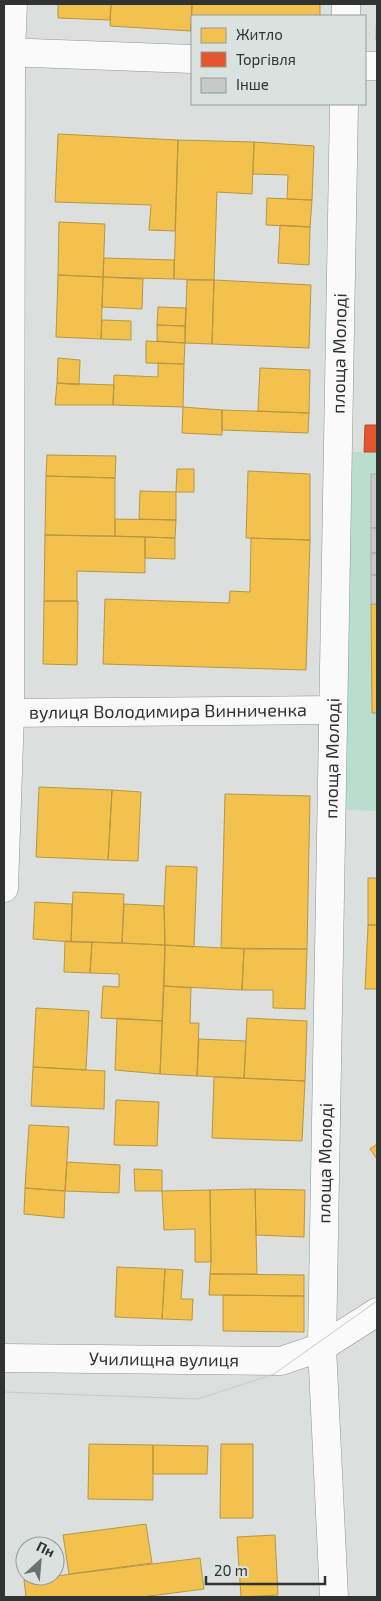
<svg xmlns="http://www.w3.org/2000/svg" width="381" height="1601" font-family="'Exo 2',sans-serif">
  <rect width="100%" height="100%" fill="#dbe0de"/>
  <path fill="#b9decd" d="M347,452H377V811L333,809Z"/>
  <path fill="#f2c14e" stroke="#b89646" d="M58,4H111L110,20L58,18Z
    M111,4H192L191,31L110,26Z
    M192,4H320V16H192L191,31Z
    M58,134L178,140L175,231L149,230L151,205L55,202Z
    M178,140L254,142L252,194L217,192L214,280L174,279Z
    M254,142L314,146L312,200L287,199L288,175L253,174Z
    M267,198L312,200L310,227L266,225Z
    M59,222L105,224L103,277L58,275Z
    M280,225L310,227L309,265L278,263Z
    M104,258L174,260V279L103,277Z
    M58,275L103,277L101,339L56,337Z
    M103,277L143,279L142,309L102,307Z
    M187,280H214L212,344L185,343Z
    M214,280L311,285L309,348L212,344Z
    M158,307L186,308L185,326L157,325Z
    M102,320L131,321V340L101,339Z
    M157,325L185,326V343L157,341Z
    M146,341L185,343L184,364L146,363Z
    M58,358L80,360L79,385L57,383Z
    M158,363L184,364L183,407L113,405L114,375L158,377Z
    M260,368L310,370L309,413L258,411Z
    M57,383L114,385L113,405H55Z
    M183,407L222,410V435L182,433Z
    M222,410L309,413L308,433L222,430Z
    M47,455L116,456L115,478L46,476Z
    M177,469H194V492H176Z
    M248,471L310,474V540L246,538Z
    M46,476L115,478V536L45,535Z
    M140,491L176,492V520L139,519Z
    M115,519L176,520L175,538L115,536Z
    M45,535L145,537V573L77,571V601H44Z
    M145,537L175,538V559L145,558Z
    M251,538L310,540L306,670L103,664L105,599L229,603L230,591L250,592Z
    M44,601H78L77,665L43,664Z
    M371,604H377V713H372Z
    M39,787L112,790L108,860L36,857Z
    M112,790L141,792L138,861L108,860Z
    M225,794L310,796L307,949L221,948Z
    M166,866L197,867L194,947L165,945L164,906Z
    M368,878H377V925H368Z
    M73,892L124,894L122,943L71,942Z
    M35,902L72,904L71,942L33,939Z
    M124,904L164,906L165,945L122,943Z
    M368,925H377V989H365Z
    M65,941L92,942L90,973L64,972Z
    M92,942L165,945L162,1021L101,1018L103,986L119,987V974L90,973Z
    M165,945L244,949L242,990L164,986Z
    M244,949H307L305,1009L273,1008V990H242Z
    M164,986L191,988L190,1023H199L197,1076L160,1074Z
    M36,1008L89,1011L86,1070L33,1067Z
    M117,1018L162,1021L160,1074L115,1070Z
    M247,1018L307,1021L305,1081L244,1078Z
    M199,1039L246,1041L244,1078L197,1076Z
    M33,1067L105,1071L104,1109L31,1106Z
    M214,1077L305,1081L302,1141L212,1138Z
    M116,1100L159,1102L157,1146L114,1145Z
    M29,1125L69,1127L65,1191L25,1188Z
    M377,1144V1159L370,1149Z
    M67,1162L120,1165L119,1193L65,1191Z
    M134,1169L162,1170V1191H135Z
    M25,1188L65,1191L64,1218L24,1214Z
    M255,1189L305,1190L304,1237L256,1235Z
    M255,1189L257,1274H210L211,1262L210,1190Z
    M210,1190L211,1262H195V1229L164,1230L162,1191Z
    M117,1267L165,1269L162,1319L115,1317Z
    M165,1269L183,1270L181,1299H193L192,1320L162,1319Z
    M210,1274L304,1275V1296L209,1295Z
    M223,1295L304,1296V1332L223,1331Z
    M89,1444L153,1445V1500L88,1499Z
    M221,1444H253V1518H220Z
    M153,1445L208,1446L207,1474H153Z
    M146,1524L152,1563L69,1574L63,1535Z
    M275,1535L278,1595L241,1597L237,1537Z
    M200,1558L204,1589L142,1597H26L24,1580Z"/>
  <path fill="#e4572e" stroke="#ae4c2f" d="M365,425H377V452H364Z"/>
  <path fill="#c6c9c8" stroke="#a7aba9" d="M377,4V40H376Z
    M371,474H377V528H371Z
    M371,528H377V553H371Z
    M371,553H377V575H371Z
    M371,575H377V604H371Z"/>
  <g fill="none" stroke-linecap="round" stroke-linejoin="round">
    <g stroke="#929594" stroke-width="29">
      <g id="minor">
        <path d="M346,16V4"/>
        <path id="s1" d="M4,713L332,710"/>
        <path d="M4,888L10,713L11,52L13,4"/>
        <path id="s2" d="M4,1358L281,1361L322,1347L377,1312"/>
        <path id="s3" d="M334,1597L322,1347L344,104"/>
      </g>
    </g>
    <g stroke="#929594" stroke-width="29">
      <path id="secondary" d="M4,52L192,59
        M365,66H377"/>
    </g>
    <use href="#minor" stroke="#fafafa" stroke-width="28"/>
    <use href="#secondary" stroke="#fafafa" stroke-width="28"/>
    <path stroke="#c9caca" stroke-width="1" d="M4,1392L198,1399L274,1374L377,1301"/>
  </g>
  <g text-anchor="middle" stroke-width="5" stroke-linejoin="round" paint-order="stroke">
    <g font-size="18" fill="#303332" stroke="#d9e2de">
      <text dy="6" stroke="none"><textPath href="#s3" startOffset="1244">площа Молоді</textPath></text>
      <text dy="6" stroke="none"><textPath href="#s1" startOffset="164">вулиця Володимира Винниченка</textPath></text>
      <text dy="6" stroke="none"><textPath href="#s3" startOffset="839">площа Молоді</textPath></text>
      <text dy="6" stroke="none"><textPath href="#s3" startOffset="434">площа Молоді</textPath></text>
      <text dy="6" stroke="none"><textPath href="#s2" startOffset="160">Училищна вулиця</textPath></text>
    </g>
  </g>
  <rect width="381" height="1601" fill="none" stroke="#303332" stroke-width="10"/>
  <rect x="191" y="15" width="175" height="90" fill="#d9e2de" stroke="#959c99"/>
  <rect x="201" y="28" width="25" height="15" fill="#f2c14e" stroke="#959c99"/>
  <text x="236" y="40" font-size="15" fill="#303332">Житло</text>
  <rect x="201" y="52" width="25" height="15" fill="#e4572e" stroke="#959c99"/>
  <text x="236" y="65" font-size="15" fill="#303332">Торгівля</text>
  <rect x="201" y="78" width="25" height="15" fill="#c6c9c8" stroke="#959c99"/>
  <text x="236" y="90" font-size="15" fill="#303332">Інше</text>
  <g transform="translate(40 1561) rotate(26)"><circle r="24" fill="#d9e2de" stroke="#959c99"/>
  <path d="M0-4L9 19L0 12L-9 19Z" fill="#6c706e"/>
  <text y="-8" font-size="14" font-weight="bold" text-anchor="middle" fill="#303332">Пн</text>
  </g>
  <path d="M206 1576v8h119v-8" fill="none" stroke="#303332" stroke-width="2.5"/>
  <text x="214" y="1576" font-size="15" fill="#303332" stroke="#d9e2de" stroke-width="4" paint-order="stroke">20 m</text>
</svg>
